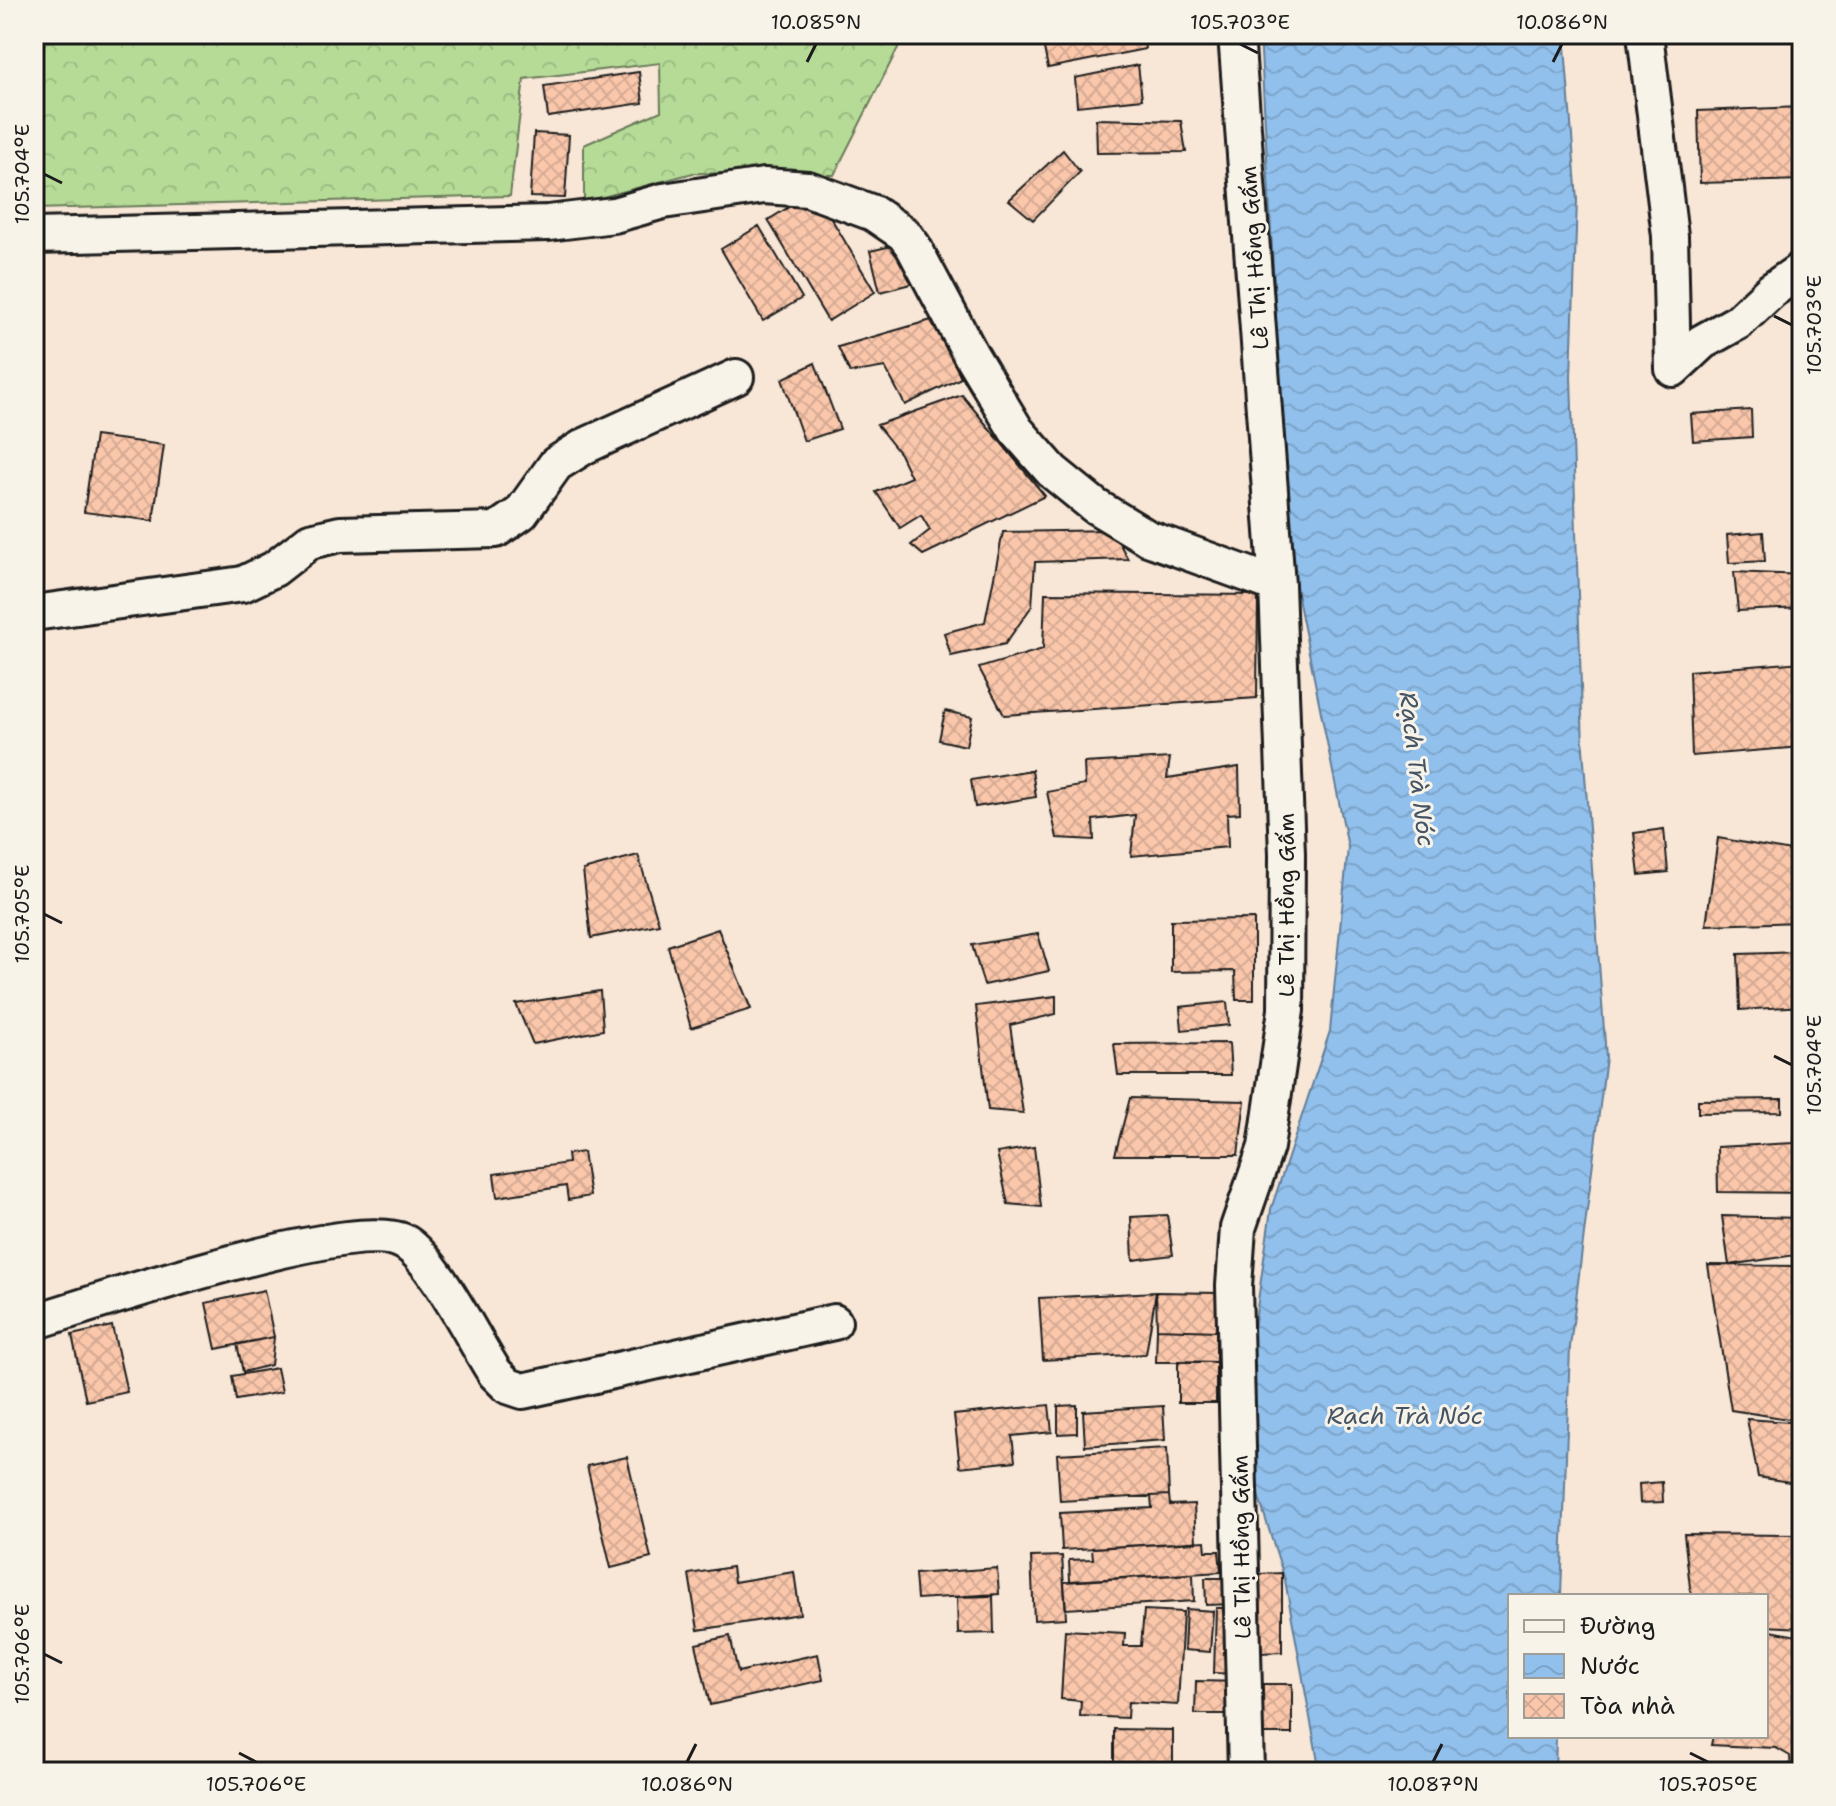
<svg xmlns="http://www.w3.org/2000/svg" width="1836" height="1806" font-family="'Shantell Sans',sans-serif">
  <defs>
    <pattern id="forest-crowns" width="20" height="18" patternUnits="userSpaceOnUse" patternTransform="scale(2)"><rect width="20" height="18" fill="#b6db97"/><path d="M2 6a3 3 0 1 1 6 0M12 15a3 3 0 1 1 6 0" fill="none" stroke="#9cbb82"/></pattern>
    <pattern id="water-waves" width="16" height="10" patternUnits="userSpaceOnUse" patternTransform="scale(2)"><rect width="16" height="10" fill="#91c0ec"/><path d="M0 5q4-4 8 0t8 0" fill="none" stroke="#7ca4ca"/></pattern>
    <pattern id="building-cross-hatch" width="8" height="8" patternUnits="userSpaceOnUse" patternTransform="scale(2)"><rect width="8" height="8" fill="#fac7ab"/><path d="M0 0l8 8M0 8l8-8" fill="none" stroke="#d6aa93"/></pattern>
  </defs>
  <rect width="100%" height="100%" fill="#f8e6d6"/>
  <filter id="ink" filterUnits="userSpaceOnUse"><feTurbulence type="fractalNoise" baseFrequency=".0125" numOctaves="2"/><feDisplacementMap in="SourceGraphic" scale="16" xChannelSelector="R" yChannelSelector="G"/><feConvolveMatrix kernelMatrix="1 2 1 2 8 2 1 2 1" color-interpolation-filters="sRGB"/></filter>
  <g filter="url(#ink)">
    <path fill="url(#forest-crowns)" stroke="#697c5a" stroke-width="2" d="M34,34H905L834,175L693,173L584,202V145L661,111L660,63L524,79L510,196L34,209Z"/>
    <path fill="url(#water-waves)" stroke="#627e99" stroke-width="2" d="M1260,34H1564L1577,200L1571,377L1583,748L1606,1057L1570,1347L1561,1596H1510V1736H1556L1555,1772H1320L1285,1580L1239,1435L1271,1209L1330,1031L1348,847L1289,553Z"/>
    <path fill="url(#building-cross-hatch)" stroke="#1c1c1c" stroke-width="2" d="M1089,34H1143L1145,49L1048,68L1043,43Z
      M1138,65L1142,99L1077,106L1075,78Z
      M639,72L643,103L548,117L544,86Z
      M1802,107V180L1700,183L1698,111Z
      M1096,119L1181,121L1186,152L1097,153Z
      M534,133L569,135L565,198L530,197Z
      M1063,150L1080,172L1033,220L1009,200Z
      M815,191L875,292L828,321L768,220Z
      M759,226L802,298L763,321L721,249Z
      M909,242L918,282L880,292L870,251Z
      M935,319L961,378L905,405L885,367L850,373L838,347Z
      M815,363L840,429L804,441L782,379Z
      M962,395L1045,496L923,555L911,545L930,530L921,515L900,528L876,492L911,477L900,454L877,425Z
      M1751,410L1752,437L1693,441L1691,414Z
      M95,436L164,445L153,521L84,512Z
      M1112,530L1128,559L1035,562L1032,606L1005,644L951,656L944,633L985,622L1003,532Z
      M1763,532L1765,561L1729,563L1727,535Z
      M1734,572L1802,575V613V608L1738,611Z
      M1045,593L1258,595L1257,698L1004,715L979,668L1043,649Z
      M1802,662V747L1692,756L1689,671Z
      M945,711L972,717L966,746L939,740Z
      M1170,758L1167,778L1239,767L1240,813L1227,814L1228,847L1131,856L1135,815L1093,820L1094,840L1057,838L1047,792L1085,785L1084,763Z
      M1032,770L1036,797L975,807L971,780Z
      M1664,829L1668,872L1639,875L1634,833Z
      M1718,838L1802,853V922L1706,925Z
      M638,855L659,924L591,938L583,870Z
      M1254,919V1000H1236L1235,971L1171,972V920Z
      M718,929L751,1009L691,1028L668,946Z
      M1038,934L1049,971L984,985L972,945Z
      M1802,952V1006L1740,1010L1738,954Z
      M600,991L603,1030L533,1044L516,1004Z
      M1056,996V1014L1010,1025L1023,1113L988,1110L976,1006Z
      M1227,1002L1229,1025L1182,1030L1180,1007Z
      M1229,1043L1231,1075H1118L1114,1044Z
      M1130,1098L1245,1101L1238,1155H1115Z
      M1782,1099V1112L1698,1113V1100Z
      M1797,1110H1802V1193L1718,1192L1717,1147L1794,1143Z
      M1034,1147L1041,1207L1008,1204L997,1153Z
      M583,1152L590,1196L568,1200L566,1186L497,1197L494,1174L568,1163L567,1154Z
      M1167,1215L1173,1255L1133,1260L1131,1217Z
      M1722,1216L1802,1218V1254L1729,1265Z
      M1708,1265L1802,1266V1421L1731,1410Z
      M264,1290L274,1337L216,1349L206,1303Z
      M1156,1292L1146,1354L1043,1360L1039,1298Z
      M1156,1292L1218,1293L1216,1331L1157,1329Z
      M112,1326L127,1392L86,1401L72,1335Z
      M1157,1329L1216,1331V1362H1156Z
      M274,1337L271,1365L243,1372L237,1344Z
      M1178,1361L1216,1362V1403H1178Z
      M277,1368L282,1392L236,1400L232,1376Z
      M1049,1405L1052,1432L1012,1436L1015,1461L960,1467L954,1415Z
      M1077,1405V1433L1058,1434V1406Z
      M1163,1406L1165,1440L1085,1446L1083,1411Z
      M1747,1419L1802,1423V1484L1758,1477Z
      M1167,1448L1169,1495L1060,1501L1057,1454Z
      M627,1457L651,1558L611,1568L587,1466Z
      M1662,1482L1663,1502L1640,1503L1639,1484Z
      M1169,1495L1170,1505L1194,1504L1196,1542L1062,1550L1060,1513L1152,1508L1151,1496Z
      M1684,1534L1802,1535V1628L1766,1626V1596H1691Z
      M1205,1541L1206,1551H1219L1221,1572L1070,1581L1069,1560L1093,1559L1092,1548Z
      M1062,1556L1066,1618L1034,1620L1031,1557Z
      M732,1567L734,1582L794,1572L800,1614L698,1630L689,1574Z
      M997,1568L999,1594L917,1599L915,1574Z
      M1282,1573V1652L1261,1653V1638L1244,1639L1243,1582H1259V1574Z
      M1193,1574L1194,1601L1066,1609L1064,1582Z
      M1205,1578H1235V1604L1206,1605Z
      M993,1596L994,1633L958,1634L957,1597Z
      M1216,1608H1236L1234,1674L1214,1673Z
      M1186,1609L1213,1611L1210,1652L1184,1650Z
      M1144,1610L1183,1612L1178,1705L1128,1702L1127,1718L1080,1716L1081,1701L1061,1699L1065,1630L1125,1633L1124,1646H1141Z
      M1766,1630L1802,1637V1772L1791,1771L1790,1756L1776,1748L1711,1745L1713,1736H1766Z
      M730,1636L738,1672L818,1654L823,1680L710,1705L696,1644Z
      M1196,1681L1243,1682L1242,1736H1226V1714H1195Z
      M1251,1684H1292V1734H1251Z
      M1114,1729L1173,1730V1767L1114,1766Z"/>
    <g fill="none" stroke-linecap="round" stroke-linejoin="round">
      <g stroke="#1c1c1c" stroke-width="40">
        <path id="street" d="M1236,34L1277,585L1287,854L1286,1010L1266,1147L1238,1228L1234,1286L1246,1772
          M1645,34L1670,236L1673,369
          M34,236L548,223L614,215L663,201L764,186L808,189L873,213L904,234L913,246L971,355L1016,430L1052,471L1095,506L1148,538L1277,585
          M1673,369L1702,342L1738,322L1772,290L1802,269
          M34,613L243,584L274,569L310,541L340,534L496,530L521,513L556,464L585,446L736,377
          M34,1322C95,1303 359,1214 406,1243C435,1261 474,1341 495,1373L508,1386L523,1391L834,1322"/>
      </g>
      <use href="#street" stroke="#f7f3e8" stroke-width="34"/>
    </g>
  </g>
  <path fill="none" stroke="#1c1c1c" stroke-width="3" d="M1240,44L1258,53M807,62L816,44M1553,62L1562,44M44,174L62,183M1774,316L1792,325M44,914L62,923M1774,1056L1792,1065M44,1654L62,1663M239,1753L256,1762M1690,1753L1708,1762M687,1762L696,1744M1433,1762L1442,1744"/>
  <g text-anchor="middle" stroke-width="6" stroke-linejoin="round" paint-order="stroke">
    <g font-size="22" fill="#1c1c1c" stroke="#f7f3e8">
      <text transform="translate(1254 258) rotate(-94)" y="8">Lê Thị Hồng Gấm</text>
      <text transform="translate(1286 905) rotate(-90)" y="8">Lê Thị Hồng Gấm</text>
      <text transform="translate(1241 1547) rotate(-91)" y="8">Lê Thị Hồng Gấm</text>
    </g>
    <g font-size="24" font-style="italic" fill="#455565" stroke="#f7f3e8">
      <text transform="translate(1417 769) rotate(83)" y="8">Rạch Trà Nóc</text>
      <text x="1405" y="1424">Rạch Trà Nóc</text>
    </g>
  </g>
  <rect width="1836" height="1806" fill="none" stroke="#f7f3e8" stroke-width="88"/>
  <rect x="1508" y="1594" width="260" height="144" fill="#f7f3e8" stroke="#9f9d96" stroke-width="2"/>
  <rect x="1524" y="1620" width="40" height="12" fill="#f7f3e8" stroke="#9f9d96" stroke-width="2"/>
  <text x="1580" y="1634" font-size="24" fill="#1c1c1c">Đường</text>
  <rect x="1524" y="1654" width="40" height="24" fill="url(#water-waves)" stroke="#9f9d96" stroke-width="2"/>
  <text x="1580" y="1674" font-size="24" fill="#1c1c1c">Nước</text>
  <rect x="1524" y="1694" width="40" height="24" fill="url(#building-cross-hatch)" stroke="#9f9d96" stroke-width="2"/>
  <text x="1580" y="1714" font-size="24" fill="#1c1c1c">Tòa nhà</text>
  <rect x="44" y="44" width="1748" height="1718" fill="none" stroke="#1c1c1c" stroke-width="3"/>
  <g font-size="20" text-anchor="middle" fill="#1c1c1c">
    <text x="816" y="29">10.085°N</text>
    <text x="1240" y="29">105.703°E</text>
    <text x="1562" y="29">10.086°N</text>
    <text transform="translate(22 174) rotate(-90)" y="7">105.704°E</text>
    <text transform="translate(1814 325) rotate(-90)" y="7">105.703°E</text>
    <text transform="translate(22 914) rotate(-90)" y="7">105.705°E</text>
    <text transform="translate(1814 1065) rotate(-90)" y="7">105.704°E</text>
    <text transform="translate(22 1654) rotate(-90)" y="7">105.706°E</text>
    <text x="256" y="1791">105.706°E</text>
    <text x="687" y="1791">10.086°N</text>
    <text x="1433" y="1791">10.087°N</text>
    <text x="1708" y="1791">105.705°E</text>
  </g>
</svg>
